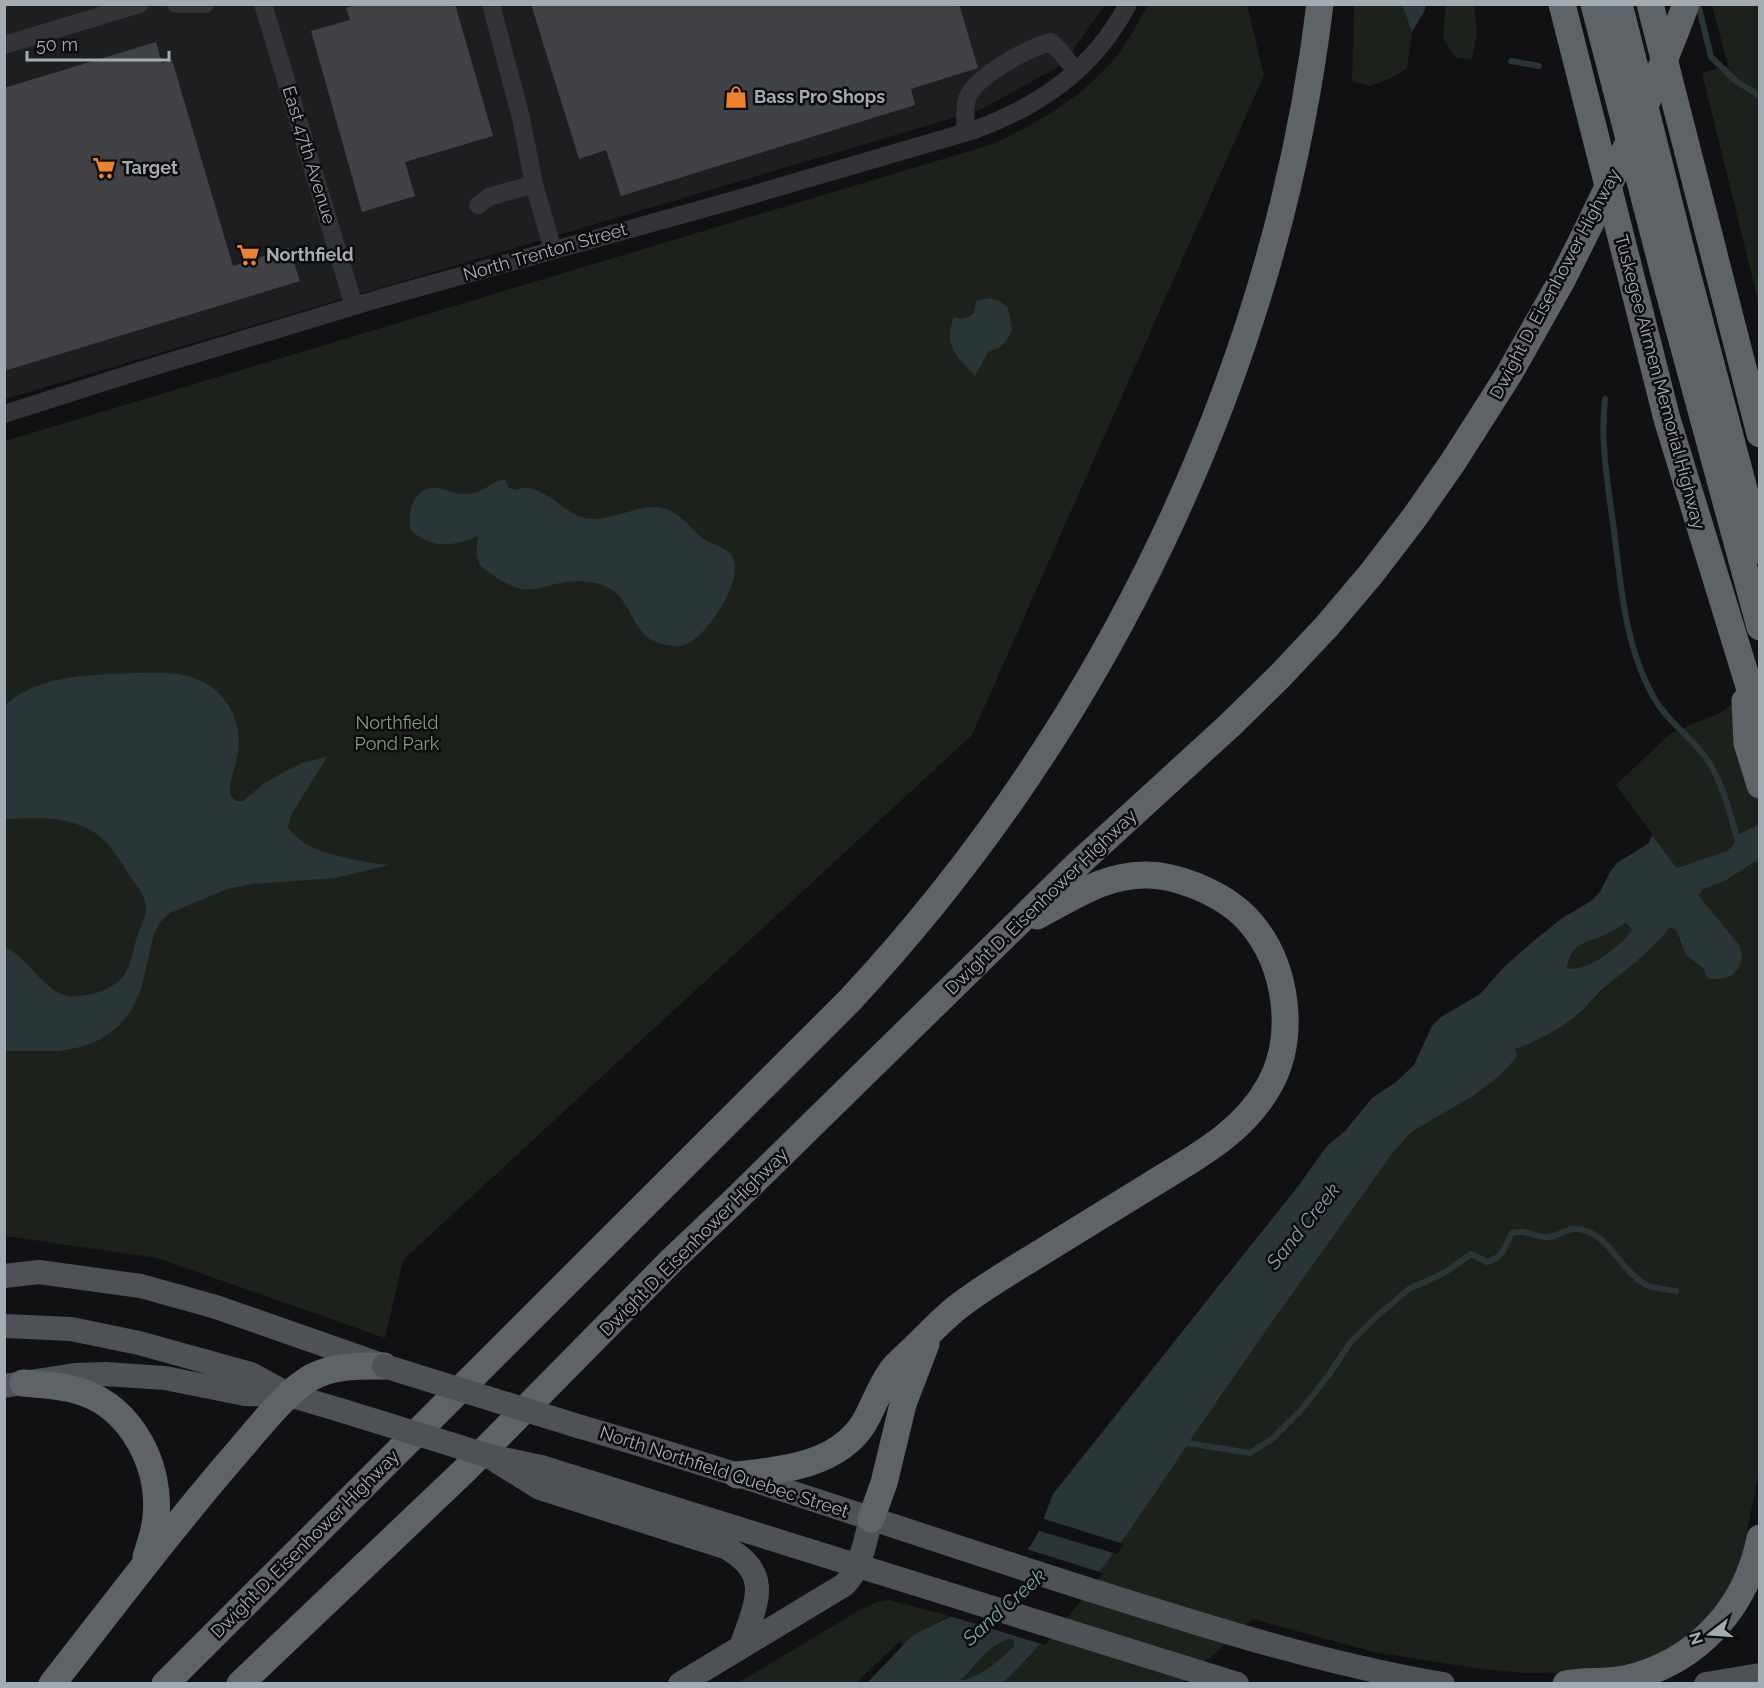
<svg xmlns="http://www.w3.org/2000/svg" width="1764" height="1688" font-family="Raleway,sans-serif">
  <rect width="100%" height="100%" fill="#111113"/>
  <path fill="#1d1e1f" d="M5,5H1105L1063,64L980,110L5,399Z"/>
  <path fill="#1c221b" d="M1148,5H1247L1264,75L972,735L403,1260L385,1338L157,1258L5,1236V441L993,144C1034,124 1072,104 1104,70C1123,52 1135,27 1148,5Z
    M1354,5H1402L1412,32L1407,68L1391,78L1370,86L1352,81Z
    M1446,5H1474L1477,33L1472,59L1456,58L1443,39Z
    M1712,5H1759V304L1702,73L1728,65Z
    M1759,684V824L1735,840L1732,847L1726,851L1677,868L1616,785L1671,733L1720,713Z
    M1759,861V1471L1741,1561L1721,1603L1680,1644L1637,1664L1582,1672L1527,1673L1480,1669L1374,1652L1253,1619L1182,1683L1003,1684C1085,1605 1145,1507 1209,1413C1268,1325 1330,1240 1392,1154L1411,1132L1473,1096L1498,1077L1513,1049L1536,1041L1576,1016L1670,926L1676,930L1681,945L1703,968L1706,976L1709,979H1719L1740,953V946L1699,896L1702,890L1727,880L1752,863Z
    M1626,923L1632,930C1620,948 1589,972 1567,968C1570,942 1585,944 1604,935C1612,931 1619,927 1626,923Z
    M889,1600L950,1616L914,1635L903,1645L900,1641L856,1683L736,1684L858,1611L876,1602Z
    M1010,1639L1014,1641V1646C998,1663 981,1676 958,1682C977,1669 987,1644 1010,1639Z"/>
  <path fill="#2a3538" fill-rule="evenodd" d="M1402,5H1426L1424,12L1412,32Z
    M990,298L1000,301L1008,308L1012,330L1007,340L1000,347L988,352L975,376C956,356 943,346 954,317C962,320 967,319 974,313L976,301Z
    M505,479L509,488L517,490C539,480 561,510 581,517C609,526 639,500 666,509C682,515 689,527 701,537C710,545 724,545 732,556C746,576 710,630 692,641C684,647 675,647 666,645C633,638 636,613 617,594C599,577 570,580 548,586C540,588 530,591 521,589C511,587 483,571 479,563C475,553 477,545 478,536C455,546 430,550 411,530C406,513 414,487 436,488C448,489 458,496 469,494C483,493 492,481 505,479Z
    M136,673C172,672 206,671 228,705C236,717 239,731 239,745C238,762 229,778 230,795L236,801H243L263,784L279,775L302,763L327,757L291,815L288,827C303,854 362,862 390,865L335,878L253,884L227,889L170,913L160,922L154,934L141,989L132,1009L118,1027L99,1040L81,1047L59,1051H5V947C28,957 44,993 69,996C88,998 117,989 126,972C132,961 133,948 137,937C140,927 147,917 146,906C145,896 137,886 131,878C118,857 106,835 82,826C53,815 33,819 5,819V705C40,674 91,675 136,673Z
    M1759,824V861L1752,863L1727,880L1702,890L1699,896L1740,946L1742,960L1738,969L1731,976L1719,979H1709L1706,976L1703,968L1686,955L1676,930L1670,927C1651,951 1628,968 1605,987C1595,996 1586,1008 1575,1017C1557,1030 1535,1043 1514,1049L1517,1054L1516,1058L1498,1077L1473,1096L1411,1132L1392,1154C1332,1239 1270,1323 1211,1410C1147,1504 1086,1604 1003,1683L866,1684L913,1635L960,1612L989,1591L1031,1545L1038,1533L1053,1494L1299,1185L1327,1146L1345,1131L1372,1098L1396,1082L1414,1065L1432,1026L1441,1017L1480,994L1504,967L1530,944L1561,919L1591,901L1600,892L1610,872L1617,863L1649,843L1652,835L1677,868L1726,851L1732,847L1738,835ZM1626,923L1632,930C1620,947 1588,972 1567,968C1570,943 1585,944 1604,935C1612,932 1619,927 1626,923ZM1010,1639L1014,1641V1646C998,1662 982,1676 960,1681C976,1667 988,1644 1010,1639Z"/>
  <path fill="#111113" d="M1041,1518L1124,1544L1117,1554L1036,1530Z
    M1023,1548L1103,1573L1045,1645L946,1615L958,1610L987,1589Z"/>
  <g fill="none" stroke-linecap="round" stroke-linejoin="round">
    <path stroke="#2a3538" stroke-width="6" d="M1698,4L1711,57L1736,81L1760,96
      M1511,61L1539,66
      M1605,399C1600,443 1608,486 1614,530C1621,587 1625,647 1654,698C1668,723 1695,739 1710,764C1725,789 1731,818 1739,845
      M1181,1442L1250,1453L1272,1439L1302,1409L1328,1376L1350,1343L1376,1317L1409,1289L1444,1273L1471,1254L1487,1262C1503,1258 1505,1246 1512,1233C1525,1229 1534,1237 1548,1237C1557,1237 1565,1229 1574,1229C1608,1229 1618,1269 1645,1284C1653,1289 1667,1289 1676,1291"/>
  </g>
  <path fill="#404246" d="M358,4H455L493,136L405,162L415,196L362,212L311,31L350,20L346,8Z
    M531,4H959L978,68L911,89L915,105L621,196L606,150L579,159Z
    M156,42L162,63L172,60L233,266L289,248L300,281L4,371V88Z"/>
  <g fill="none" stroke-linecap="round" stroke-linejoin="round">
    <path stroke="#323437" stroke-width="18" d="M176,4H205
      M263,4L354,306
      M491,4L521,118L534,184
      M4,45L140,4
      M965,132C966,122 964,109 967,99C975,76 1028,48 1051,42L1059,50L1076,71
      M478,205L489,197L534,184L553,250
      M4,414L139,371L381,298L731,201L974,130C1040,106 1094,69 1128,4"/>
    <path stroke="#4e5256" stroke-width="24" d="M4,1276L39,1272L141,1286L216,1307L379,1364
      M4,1326L71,1329L139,1343L251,1374L289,1395L340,1410
      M4,1386L75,1375L105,1374L165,1378L245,1394L287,1395
      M581,1427C754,1477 925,1538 1097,1592C1211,1628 1325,1664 1443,1684
      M490,1457L540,1488L725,1547C775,1574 755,1605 741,1647
      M541,1467L1237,1684
      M680,1684L844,1585C861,1569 865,1541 871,1519
      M1706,1684L1760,1675"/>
    <path stroke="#5e6368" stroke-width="27" d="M1562,4L1667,419L1760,722
      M1594,4L1667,285L1760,627
      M1619,4L1681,250L1760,550
      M1650,4L1760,434
      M1745,701L1747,743L1760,785
      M23,1383C42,1385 63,1385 82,1392C132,1409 161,1466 156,1517C155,1531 150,1544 146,1557
      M737,1475C781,1470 837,1466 864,1423C874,1406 880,1386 892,1370C897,1363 905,1357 911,1351C927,1336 942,1319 959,1306C984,1287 1011,1271 1037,1255C1074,1232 1111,1209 1149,1186C1194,1158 1242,1134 1269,1086C1297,1036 1287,965 1250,922C1236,906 1216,894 1196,886C1181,880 1165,875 1148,875C1105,874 1074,897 1037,916
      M871,1519L884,1483L903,1404L926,1344
      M52,1684C114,1605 175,1524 241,1448C261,1425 286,1392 312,1377C335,1365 359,1366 384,1366
      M165,1684L850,1000C1103,728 1275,375 1320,4
      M240,1684L464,1471L671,1261L731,1204L1077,865L1230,725L1280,676L1327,626L1371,574L1414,518L1453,462L1509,374L1562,280
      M1566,1684C1585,1680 1605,1683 1625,1679C1696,1663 1746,1609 1760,1538"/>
    <path stroke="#4e5256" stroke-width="24" d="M384,1366L581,1427
      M340,1410L489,1456L541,1467"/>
    <path stroke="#5e6368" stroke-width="27" d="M1562,280C1608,190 1651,99 1686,4"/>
  </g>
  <defs>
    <g id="shop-bare" transform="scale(1.8)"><path d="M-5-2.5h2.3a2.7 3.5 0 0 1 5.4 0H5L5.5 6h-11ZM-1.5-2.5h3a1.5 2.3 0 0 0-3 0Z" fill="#ee812e" stroke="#0c0c0d" stroke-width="2.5" paint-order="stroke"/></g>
    <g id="supermarket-bare" transform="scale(1.8)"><path d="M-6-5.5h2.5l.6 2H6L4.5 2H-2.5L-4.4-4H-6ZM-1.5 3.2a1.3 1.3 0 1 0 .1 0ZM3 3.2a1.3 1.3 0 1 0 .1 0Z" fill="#ee812e" stroke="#0c0c0d" stroke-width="2.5" paint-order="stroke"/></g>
  </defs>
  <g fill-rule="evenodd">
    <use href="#shop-bare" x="736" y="97"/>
    <use href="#supermarket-bare" x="104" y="168"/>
    <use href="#supermarket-bare" x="248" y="255"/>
  </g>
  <g text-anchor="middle" stroke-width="5" stroke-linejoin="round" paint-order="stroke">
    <g font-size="18" font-weight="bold" fill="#a3abb3" stroke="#0c0c0d" text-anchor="start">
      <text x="754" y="103">Bass Pro Shops</text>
      <text x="122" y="174">Target</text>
      <text x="266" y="261">Northfield</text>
    </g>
    <g font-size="18" fill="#a3abb3" stroke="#0c0c0d">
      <text transform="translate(309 155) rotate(73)" y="6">East 47th Avenue</text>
      <text transform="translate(545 252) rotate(-16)" y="6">North Trenton Street</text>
      <text transform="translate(1555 284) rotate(-62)" y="6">Dwight D. Eisenhower Highway</text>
      <text transform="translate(1660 382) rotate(75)" y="6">Tuskegee Airmen Memorial Highway</text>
      <text transform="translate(1041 902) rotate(-44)" y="6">Dwight D. Eisenhower Highway</text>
      <text transform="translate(694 1242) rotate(-45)" y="6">Dwight D. Eisenhower Highway</text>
      <text transform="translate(724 1472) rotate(18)" y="6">North Northfield Quebec Street</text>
      <text transform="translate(305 1544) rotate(-45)" y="6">Dwight D. Eisenhower Highway</text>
    </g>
    <g font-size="18" fill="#809e7a" stroke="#0c0c0d">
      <text x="397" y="729">Northfield<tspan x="397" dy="21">Pond Park</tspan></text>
    </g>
    <g font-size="20" font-style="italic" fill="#79a1ae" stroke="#0c0c0d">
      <text transform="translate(1303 1226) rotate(-51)" y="7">Sand Creek</text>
      <text transform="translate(1004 1607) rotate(-42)" y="7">Sand Creek</text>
    </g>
  </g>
  <rect width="1764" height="1688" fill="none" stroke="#a3abb3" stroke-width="12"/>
  <g transform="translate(1710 1634) rotate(253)" stroke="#0c0c0d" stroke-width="4.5" paint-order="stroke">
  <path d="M0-4.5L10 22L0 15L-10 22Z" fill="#a3abb3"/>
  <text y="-9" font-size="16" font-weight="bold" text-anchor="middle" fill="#a3abb3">N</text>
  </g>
  <path d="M27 51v9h142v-9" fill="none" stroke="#a3abb3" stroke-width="3"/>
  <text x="36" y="51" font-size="18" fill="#a3abb3" stroke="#0c0c0d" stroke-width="4.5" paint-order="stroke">50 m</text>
</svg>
